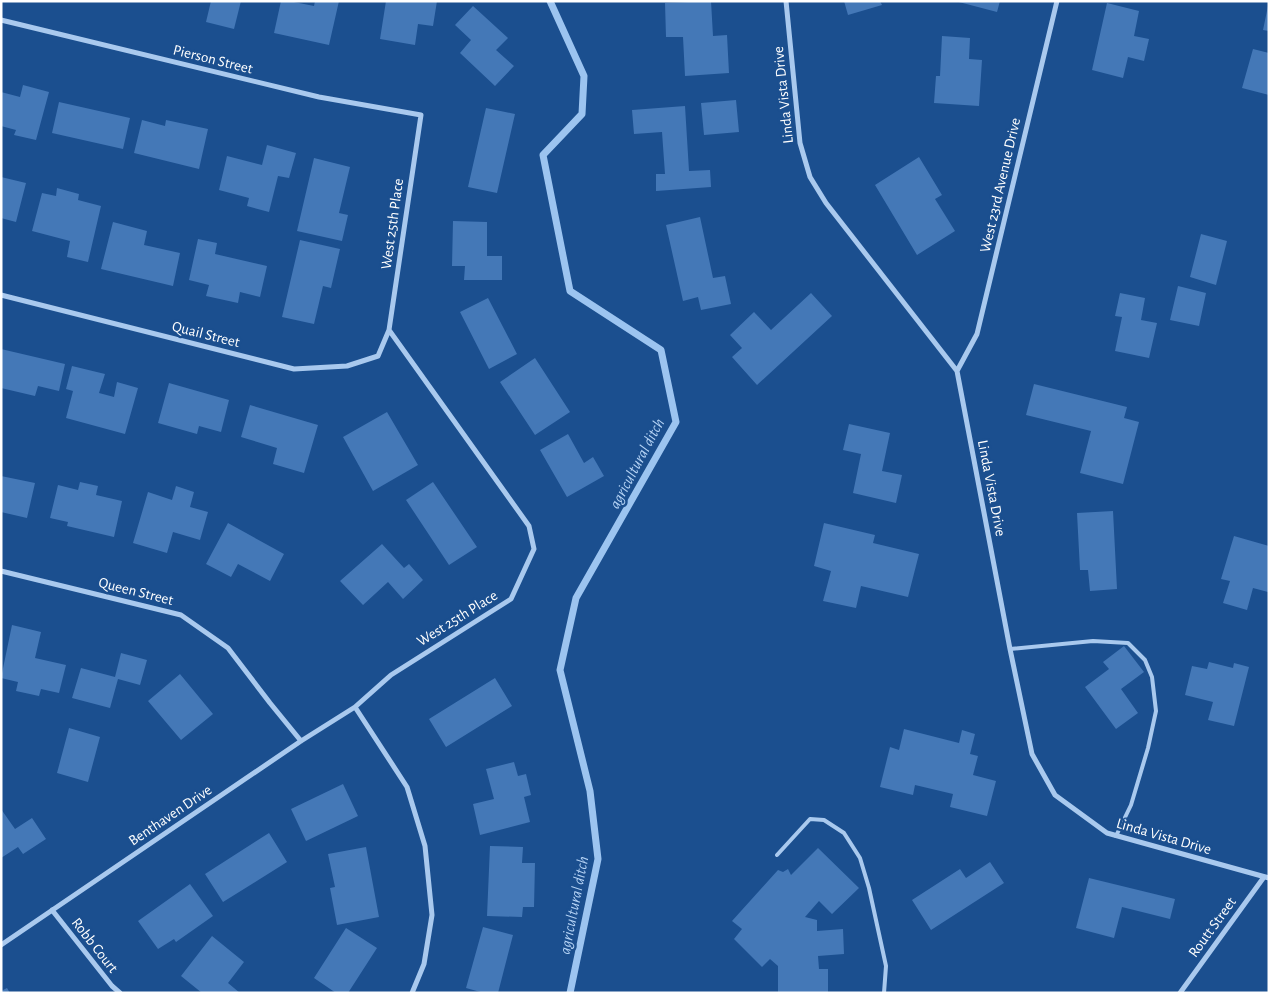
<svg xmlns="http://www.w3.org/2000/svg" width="1270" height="994" font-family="'Alegreya Sans',sans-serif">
  <rect width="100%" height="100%" fill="#1b4f8f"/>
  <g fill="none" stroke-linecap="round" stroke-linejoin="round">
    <path stroke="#9cc4f0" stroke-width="7" d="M550,1L584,76L582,114L543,155L570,291L661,350L676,422L576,598L560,670L590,791L598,859L570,993"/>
  </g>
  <path fill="#4478b7" d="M211,1H241L234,29L206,22Z
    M281,1H289L314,6L315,1H339L329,45L274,33Z
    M386,1H437L433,26L418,24L415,45L380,39Z
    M711,1L713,36L727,35L729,73L685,76L683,37H666L665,3Z
    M844,1H880L882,5L848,15Z
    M955,1H1000L997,12Z
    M1107,3L1139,11L1134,36L1149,39L1144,61L1128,57L1123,78L1092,70Z
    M473,6L508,38L496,50L514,66L495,86L460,53L471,40L455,25Z
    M1268,6H1269V31L1263,30Z
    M942,36L970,38L969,59L982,60L979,106L934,103L936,76H940Z
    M1253,49L1269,53V95L1242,88Z
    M23,85L49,92L36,140L14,135L16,130L1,126V92L20,97Z
    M736,100L739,132L704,135L701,103Z
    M59,102L130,118L123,149L52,133Z
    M685,106L689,171L710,170L711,187L656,191V174H665L662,132L634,134L632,110Z
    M486,108L515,114L497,193L468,187Z
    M142,120L165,126L166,120L208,129L199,169L134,153Z
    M267,145L296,153L289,178L278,176L269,212L247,206L249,198L219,190L227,156L262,165Z
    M919,157L942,195L935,199L955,231L917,255L875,185Z
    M314,158L350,167L339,213L348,215L342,241L297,231Z
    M1,177L26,183L16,222L1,218Z
    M57,188L79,194L78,200L101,206L88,262L67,257L70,241L32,231L42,193L56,196Z
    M700,217L713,278L725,276L731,304L701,310L698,297L683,301L666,225Z
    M453,221L487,222V256H502V280H464L465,266H452Z
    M113,222L147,231L144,245L180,253L173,286L101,269Z
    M1201,234L1227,241L1216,285L1190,277Z
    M198,239L217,243L215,254L267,266L260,297L240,292L238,303L206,296L209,285L189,280Z
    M300,240L340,249L331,288L323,286L314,324L282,317Z
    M1178,286L1206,293L1199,326L1170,320Z
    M811,293L832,316L757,385L732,357L742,348L730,335L754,312L771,330Z
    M1120,293L1145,298L1141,320L1157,323L1149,358L1115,351L1122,317L1115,316Z
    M488,298L517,354L489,369L460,312Z
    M1,349L65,364L59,391L38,386L35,396L1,388Z
    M535,358L570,412L535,435L500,382Z
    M72,366L105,374L99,393L114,397L117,382L138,388L125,434L66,418L73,391L66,389Z
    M169,383L229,400L221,432L199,426L197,434L158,423Z
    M1034,384L1127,407L1124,418L1139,422L1123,484L1080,473L1091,431L1026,415Z
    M250,405L318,425L304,473L273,464L277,448L241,437Z
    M387,412L418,465L373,491L343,437Z
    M849,424L890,433L882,471L902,475L896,503L853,493L861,454L843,450Z
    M568,434L584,463L593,457L604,476L567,497L540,450Z
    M1,476L35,483L27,518L1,512Z
    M80,482L98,486L96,495L122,501L114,537L67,526L68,522L50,518L58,485L78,490Z
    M433,482L477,547L449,565L406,500Z
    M176,486L194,492L190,507L208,512L200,540L173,532L167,553L133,543L148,492L172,500Z
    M1113,511L1117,589L1090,591L1088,570H1080L1077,513Z
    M228,523L284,554L270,581L238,564L231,577L206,564Z
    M824,523L875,535L873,543L919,554L908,597L861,586L856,608L823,601L831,571L814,566Z
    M1234,536L1269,546L1268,592L1253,588L1247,610L1223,603L1230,581L1221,579Z
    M382,544L404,568L409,564L423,580L403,599L388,582L363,605L340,581Z
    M12,625L41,632L35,658L66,665L59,693L41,689L39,696L16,691L18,682L1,678Z
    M1124,646L1144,672L1121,689L1138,713L1116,729L1085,687L1109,669L1103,662Z
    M121,653L147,660L140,685L118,679L110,708L72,698L81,668L115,677Z
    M1209,662L1233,668L1234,663L1249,667L1234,726L1208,720L1213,702L1185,695L1192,666L1207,669Z
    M180,674L213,714L181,740L148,701Z
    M495,678L512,706L446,747L429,719Z
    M69,728L100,737L88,782L57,773Z
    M904,729L959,743L962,730L975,734L970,754L978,756L973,775L996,781L987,816L950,807L953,794L915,785L913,795L880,787L890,747L899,750Z
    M514,762L518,776L526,774L531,795L524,797L530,822L480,835L473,804L494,799L486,769Z
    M343,784L358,816L306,841L291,809Z
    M1,809L15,829L32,818L46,839L23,854L18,847L1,858Z
    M269,833L287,862L223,902L205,874Z
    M490,846L523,847L522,863H535L534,907H523L522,917L487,916Z
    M366,847L379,917L337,925L330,888L335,887L328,854Z
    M818,848L859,888L832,914L819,901L805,917L817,920V931L843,929L844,954L818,956L819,969H828V993H778V966L770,959L762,967L734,939L742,929L732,921L778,870L783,872L788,869L791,875Z
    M990,862L1004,883L931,930L912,900L960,869L966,878Z
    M1089,878L1175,899L1170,919L1122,907L1114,938L1076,928Z
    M190,884L213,916L176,942L174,939L158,949L138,921Z
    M483,927L513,935L498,993H484L466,988Z
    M346,928L377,948L348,993H336L314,978Z
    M212,936L244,962L228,983L240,993H202L181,976Z
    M7,988L10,993H1V991Z"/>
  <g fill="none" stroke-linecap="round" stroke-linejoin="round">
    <path stroke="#a9c9ee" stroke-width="4" d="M1010,649L1093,641L1128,643L1145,660L1152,677L1156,711L1148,748L1131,805L1116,836
      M777,855L810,819L824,820L844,833L860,858L869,888L886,966L884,993"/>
    <path stroke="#a9c9ee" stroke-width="5" d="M786,1L800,143L810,177L826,203L957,371L1010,649L1032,754L1055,795L1107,833L1269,878
      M1,20L319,97L421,115L389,330L529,526L534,549L511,599L391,675L355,707L407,787L425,846L432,915L424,964L412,993
      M1,295L294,369L347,366L378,356L389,330
      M957,371L977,334L1057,1
      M1,571L181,615L228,648L270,703L301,741
      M52,910L112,986L120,993
      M1,945L301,741L355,707
      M1180,993L1264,877"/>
  </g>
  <g text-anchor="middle" stroke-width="5" stroke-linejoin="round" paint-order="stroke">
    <g font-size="15" fill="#fff" stroke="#1b4f8f">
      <text transform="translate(213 59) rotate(14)" y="5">Pierson Street</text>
      <text transform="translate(783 95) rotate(-96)" y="5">Linda Vista Drive</text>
      <text transform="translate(1000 185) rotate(-77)" y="5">West 23rd Avenue Drive</text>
      <text transform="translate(392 224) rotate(-82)" y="5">West 25th Place</text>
      <text transform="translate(206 334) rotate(14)" y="5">Quail Street</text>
      <text transform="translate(992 488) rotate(79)" y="5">Linda Vista Drive</text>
      <text transform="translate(136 591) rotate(14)" y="5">Queen Street</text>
      <text transform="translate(457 618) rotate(-32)" y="5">West 25th Place</text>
      <text transform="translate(170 815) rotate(-34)" y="5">Benthaven Drive</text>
      <text transform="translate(1164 836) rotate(16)" y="5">Linda Vista Drive</text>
      <text transform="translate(1212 927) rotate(-54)" y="5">Routt Street</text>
      <text transform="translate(95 945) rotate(52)" y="5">Robb Court</text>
    </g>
    <g font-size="16" font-style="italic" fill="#b5d3f5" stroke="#1b4f8f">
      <text transform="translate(636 463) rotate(-62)" y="6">agricultural ditch</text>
      <text transform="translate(573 905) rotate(-79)" y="6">agricultural ditch</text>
    </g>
  </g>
  <rect width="1270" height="994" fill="none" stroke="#ffffff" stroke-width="5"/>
</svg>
